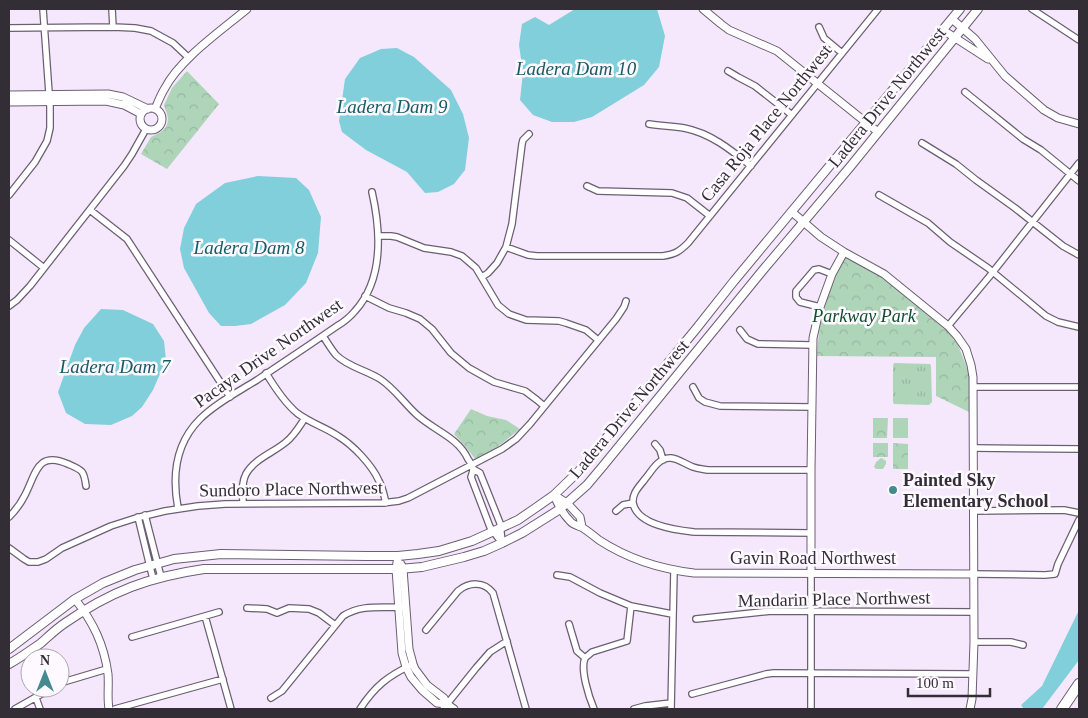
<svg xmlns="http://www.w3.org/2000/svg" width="1088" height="718" font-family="'Times New Roman',serif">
  <defs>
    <pattern id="grass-tufts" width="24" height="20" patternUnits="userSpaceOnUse" patternTransform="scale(1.25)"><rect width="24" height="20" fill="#afd5b9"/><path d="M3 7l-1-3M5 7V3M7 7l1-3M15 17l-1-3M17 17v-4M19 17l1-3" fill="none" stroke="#97b7a0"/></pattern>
    <pattern id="park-crowns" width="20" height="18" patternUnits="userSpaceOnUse" patternTransform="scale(1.25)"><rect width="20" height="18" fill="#afd5b9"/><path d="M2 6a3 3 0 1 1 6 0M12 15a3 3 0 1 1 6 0" fill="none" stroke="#97b7a0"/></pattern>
  </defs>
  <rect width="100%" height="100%" fill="#f5e8fc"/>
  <path fill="url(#grass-tufts)" d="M894,363L930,364L931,366L932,402L929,405H927L894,404L893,402V366Z"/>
  <path fill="url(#park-crowns)" d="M187,71L219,104L167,169L141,154L151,137C161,133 171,127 167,114C166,111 165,108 164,105L172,88Z
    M846,257L883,278L947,331L958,345L966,365L969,375V412L936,396V357L817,356C818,334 822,311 830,290C834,279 840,268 846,257Z
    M471,409L487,416L506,420L520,429L496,448L475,459L466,447L454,434Z
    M873,418H888L887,438H873Z
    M873,443H888V457H873Z
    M893,443L908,444V469H893Z
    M881,458L883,459L886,461V464L883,469H876L874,467L876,462Z"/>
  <path fill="#afd5b9" d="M893,418H908V438H893Z"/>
  <path fill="#80cfdb" d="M575,9H657L665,36L659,67L644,85L592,117L574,122H552L533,115L520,100L523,72L519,45L522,24L535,17L549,25Z
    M397,48L414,57L451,90L463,114L469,138L465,170L454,184L438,192L425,193L407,172L366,150L342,132L339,121L345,79L360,58L381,49Z
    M258,176L296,178L309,190L321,217L318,253L306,283L285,305L251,324L235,326H221L209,313L184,268L180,249L184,228L196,204L225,183Z
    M101,309L123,310L153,324L164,341L166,360L153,390L142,407L132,416L111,425L85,424L66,413L58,392L75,345L84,328Z
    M1079,610V660L1042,709H1024L1021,705L1042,686Z"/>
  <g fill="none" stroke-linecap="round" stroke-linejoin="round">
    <g stroke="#6c5e73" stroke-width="8">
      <path id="minor" d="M112,9L113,27
        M1032,9L1079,40
        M819,27L824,38L842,53
        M9,28L113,27L135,28L151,31L173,43L189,58
        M728,71L738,77L755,86L792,115
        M965,92L1023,139L1041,150L1079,181
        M649,124C661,126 672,126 684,128C710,133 730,149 751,166
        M922,143L956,164L976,180L1015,208L1063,246L1079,255
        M587,186L598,191L672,193L687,198L710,216
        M9,195L35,162L47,141L50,128V107L43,9
        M879,195L928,223L950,242L988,268L1046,316L1058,322L1079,327
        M90,210L127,239L230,397
        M379,236H391L397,237L424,248L451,252L462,256L476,268L498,305L509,314L526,320L559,321L566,323L586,330L598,340
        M9,240L44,268
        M506,247L528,255L537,256H663C675,254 679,252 688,243L878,9
        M482,277L488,273L497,263L506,247L512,224L522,144L523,140L529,134
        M365,296L389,308L406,313L420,319L432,329L451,353L469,368L494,382L525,391L537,400L544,406
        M9,306L17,300L30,286L124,166L132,154L146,129
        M820,307L800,302L796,297V291L814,270L819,269L832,274
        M948,326L989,277L1079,163
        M740,330L747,339L758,344L812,345
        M323,336C327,342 331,349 336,355C348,367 366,370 380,379C394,388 404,403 416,414C433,430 458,437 468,459C470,462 473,466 473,469C473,472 472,474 471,477L490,527L502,543
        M266,373C275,388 284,402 297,413C310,423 325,427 338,436C353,445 372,465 379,481C383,488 384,496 386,503
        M693,387L699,398L705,402L720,406L812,407
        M973,387H1079
        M655,444L660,450L663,460
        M974,448L1079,449
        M473,469L480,473L500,523L502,542
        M633,503C637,525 675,530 694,532L811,533
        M243,504C243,494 241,483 246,474C254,459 273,453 286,442C294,436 299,427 305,418
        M178,508C172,476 175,444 200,419C216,403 238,392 257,380C284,362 311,344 337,326C344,322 350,317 355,311C384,279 381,232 372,192
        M616,511L623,505L633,503C632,493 639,487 645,479C649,474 653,468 657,464C670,451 680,462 693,467C698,469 703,469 708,470H811
        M974,511L1064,510L1079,513
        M145,515L161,577
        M9,517C15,511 21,503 25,495C36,474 37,450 68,464C82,470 84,470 86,486
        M138,517L153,579
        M9,548L24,559L29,562H38L46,559L62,548L111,526L136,518L165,511L198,506L225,504L382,503L399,501L408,498L502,449L516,439L530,424L616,319L624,307L626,301
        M974,574L1045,575L1055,574L1058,564L1079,520
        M557,575L570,577L600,593L631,606L672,614
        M247,608L267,609L277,613L289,608L309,609L319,613L335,625
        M205,616L231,709
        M696,619L772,611L974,612
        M569,624L577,651L585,658C580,670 589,697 594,709
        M426,630L458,591C469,582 484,581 493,593L526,709
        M132,637L219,612
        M974,642H1011L1023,645
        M585,658L592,652L627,641L631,606
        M60,683L107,669
        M692,694L766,674L774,673L973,674
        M36,698L40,709
        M271,698L282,691L343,616C362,604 381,608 402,607
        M15,709L52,688
        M115,709L223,679
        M360,709C375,686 388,676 413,664
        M443,709L476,668L490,652L507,641
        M634,709L645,706L671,703
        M671,709L674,571
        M811,709V573"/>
    </g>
    <g stroke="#6c5e73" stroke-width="9">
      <path id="tertiary" d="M703,9L721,24L729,30L777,51L878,132
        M952,19L975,39L1005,76L1044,110L1058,118L1079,124
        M943,30L988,59
        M9,95L108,94L123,97L148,109
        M9,102L106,101L124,105L141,114
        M140 119a11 11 0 1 1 22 0a11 11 0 1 1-22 0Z
        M155,109C158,102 161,94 165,88C180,59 222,30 247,9
        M792,212L821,237L844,252L884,274L948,326L957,336L966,349L971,365L973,377L974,642L972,699L970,709
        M554,495C558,505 562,513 570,521C573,525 579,526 583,528C589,532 594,536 599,540C628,559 660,569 694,573L974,574
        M554,495L567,503L580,517L582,527
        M398,556L396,569L402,653L406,667L411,677L422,690L437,703L447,704L454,709
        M401,564L403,569L409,649L413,664L415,669L427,685L444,698L447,704
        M811,573V470L813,338L820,307L832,274L844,252
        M75,599C93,622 104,644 108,674C109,686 107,697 109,709"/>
    </g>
    <g stroke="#6c5e73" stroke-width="10">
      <path id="secondary" d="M9,649L75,599L103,583L135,570L174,559L221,554L367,556H398L418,554L439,551L472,541L518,520L534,509L554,495L580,470L696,329L734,281L960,9
        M9,664C20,658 31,650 41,643C49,636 56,629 65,623C111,591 149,577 204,569H399L422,567L464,557L484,551L502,543L522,533L560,509L587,485L603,466L763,270L850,167L978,9"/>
    </g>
    <g stroke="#6c5e73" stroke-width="12">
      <path id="motorway" d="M1062,709L1079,684"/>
    </g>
    <use href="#minor" stroke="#fff" stroke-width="5.5"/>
    <use href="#tertiary" stroke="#fff" stroke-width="7"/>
    <use href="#secondary" stroke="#fff" stroke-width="8"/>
    <use href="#motorway" stroke="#fff" stroke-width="10"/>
  </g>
  <circle fill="#438b8e" stroke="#fdf9ff" stroke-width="2" cx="893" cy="490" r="5"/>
  <g text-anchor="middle" stroke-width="5" stroke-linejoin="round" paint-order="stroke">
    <g font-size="18" fill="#332d36" stroke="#fdf9ff">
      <text transform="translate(887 97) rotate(-51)" y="6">Ladera Drive Northwest</text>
      <text transform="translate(766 123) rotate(-51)" y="6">Casa Roja Place Northwest</text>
      <text transform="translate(268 353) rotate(-35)" y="6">Pacaya Drive Northwest</text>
      <text transform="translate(629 409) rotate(-50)" y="6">Ladera Drive Northwest</text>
      <text transform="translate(291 489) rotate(-1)" y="6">Sundoro Place Northwest</text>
      <text x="813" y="564">Gavin Road Northwest</text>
      <text transform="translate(834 599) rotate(-1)" y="6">Mandarin Place Northwest</text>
    </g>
    <g font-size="18" font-style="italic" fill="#0f4e2a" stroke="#fdf9ff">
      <text x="864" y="322">Parkway Park</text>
    </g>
    <g font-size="18" font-weight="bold" fill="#332d36" stroke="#fdf9ff" text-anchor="start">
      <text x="903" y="486">Painted Sky<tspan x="903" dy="21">Elementary School</tspan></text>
    </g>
    <g font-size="19" font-style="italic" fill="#185b64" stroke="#fdf9ff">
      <text x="576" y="75">Ladera Dam 10</text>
      <text x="392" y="113">Ladera Dam 9</text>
      <text x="249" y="254">Ladera Dam 8</text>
      <text x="115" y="373">Ladera Dam 7</text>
    </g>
  </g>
  <rect width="1088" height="718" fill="none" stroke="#332d36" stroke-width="20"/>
  <g transform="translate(45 673)"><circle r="24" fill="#fdf9ff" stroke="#aca7af"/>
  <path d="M0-4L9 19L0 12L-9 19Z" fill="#438b8e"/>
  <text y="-8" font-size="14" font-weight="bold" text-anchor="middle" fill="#332d36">N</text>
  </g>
  <path d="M908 688v8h82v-8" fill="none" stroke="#332d36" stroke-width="2.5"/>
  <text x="916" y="688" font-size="15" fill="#332d36" stroke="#fdf9ff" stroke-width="4" paint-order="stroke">100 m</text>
</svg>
